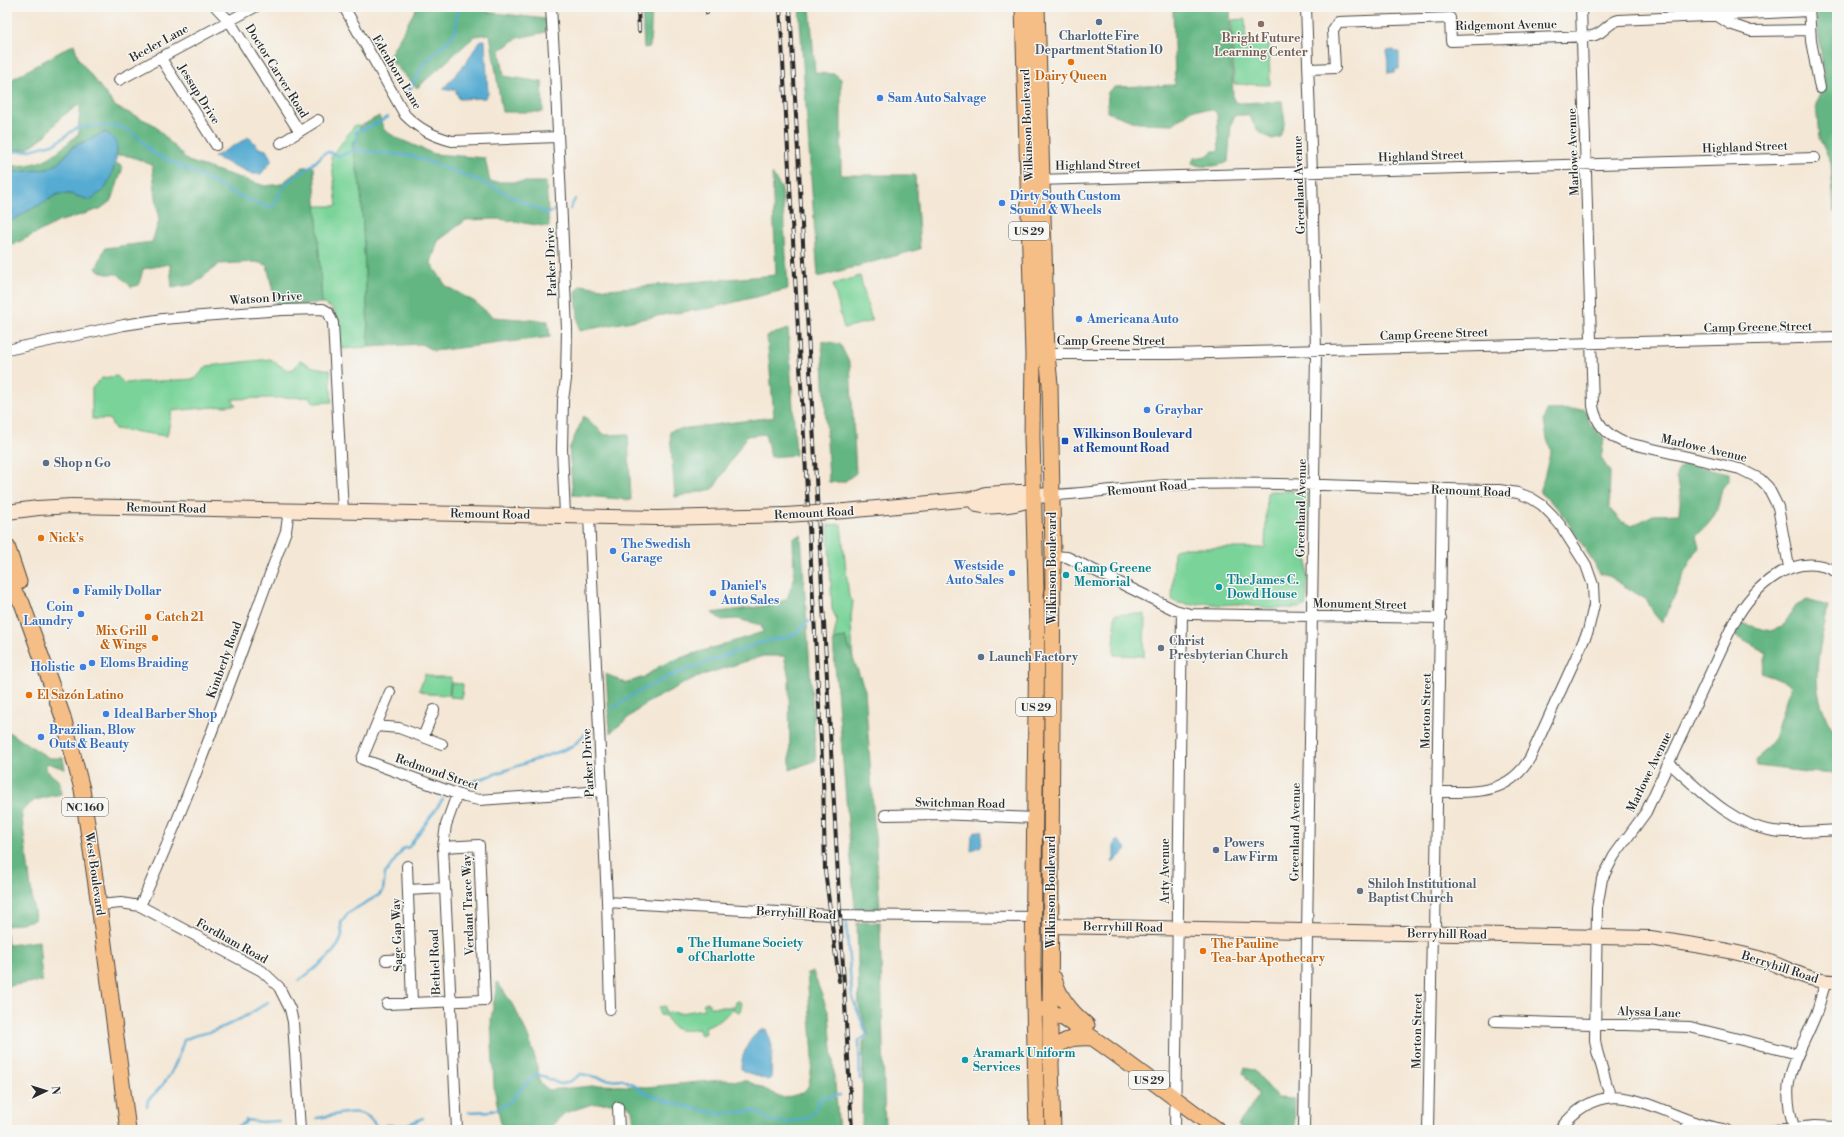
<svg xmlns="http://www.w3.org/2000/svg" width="1844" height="1137" font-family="'Libre Bodoni',serif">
  <rect width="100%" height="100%" fill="#f6f6f2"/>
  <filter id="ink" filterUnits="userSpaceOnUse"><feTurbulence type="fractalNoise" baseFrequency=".025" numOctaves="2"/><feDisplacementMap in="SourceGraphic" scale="8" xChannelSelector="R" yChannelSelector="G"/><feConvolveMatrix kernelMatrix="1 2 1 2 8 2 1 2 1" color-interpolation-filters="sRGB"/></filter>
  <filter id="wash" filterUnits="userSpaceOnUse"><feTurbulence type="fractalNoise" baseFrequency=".012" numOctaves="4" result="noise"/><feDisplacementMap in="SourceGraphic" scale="16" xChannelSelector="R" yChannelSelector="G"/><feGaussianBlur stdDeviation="0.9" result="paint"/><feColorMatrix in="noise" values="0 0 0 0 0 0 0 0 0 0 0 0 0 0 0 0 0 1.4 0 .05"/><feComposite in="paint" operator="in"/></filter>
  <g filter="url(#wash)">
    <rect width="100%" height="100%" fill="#f4e7d5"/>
    <path fill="#7ad49a" stroke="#528062" d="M1245,19L1246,44H1269L1270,85L1234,84L1232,20Z
      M355,125L361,126L353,144L361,190L369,347L340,349L337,317L333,309L322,303L316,206H337L331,157Z
      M860,276L872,321L844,328L833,284Z
      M270,359L287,370L294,369L300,360L313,367L330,370L332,402L314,403L310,397L232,399L236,405L172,411L167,436L115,429L109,419H92V388L102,378L117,376L124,383L195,379L207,366Z
      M1270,491H1301L1308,494L1307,597L1305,606L1299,608H1269L1236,604L1220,605L1204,603L1193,605L1177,603L1172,600L1174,552L1177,548H1265L1267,493Z
      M841,524L849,597L853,601L851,617L853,661L845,637L833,641L837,621L832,609L828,525Z
      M1115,614H1145L1144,656L1114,655Z
      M425,674L434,677H451L449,695L429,694L419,690Z
      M451,683L463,684L462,698L450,697Z
      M739,1001L742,1003L740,1011L738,1012L733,1009L722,1019L705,1027L706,1033L701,1035L698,1029C682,1032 672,1032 666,1016L660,1015L659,1007L665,1006V1012L681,1013L704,1009L703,1004L707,1002L709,1003L710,1007H735L736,1002Z"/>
    <path fill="#63b682" stroke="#477056" d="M417,7H487V12L545,19L546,32L518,38L500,50L504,76L542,82L543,112H502L490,34L475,36L417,88L388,58Z
      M642,7H652L650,47L644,48Z
      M799,7H810L815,73L835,74L841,79V175H915L920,249L818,277Z
      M1173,7H1230L1233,98L1235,102L1240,103L1282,101L1285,122L1280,137L1272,139L1259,132L1248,115H1235L1231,124L1228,162C1219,166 1201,169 1192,163L1194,158L1207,156L1212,151H1219L1217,114L1213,110L1194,109L1173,124L1138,123L1107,112L1108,92L1115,87L1175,85Z
      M1815,7H1837V212H1834L1831,162L1819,138L1816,104L1825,84Z
      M74,44L79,60L116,107L153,124L188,161L265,186L281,184L303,167H314L322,303L276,306L267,265L256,262L219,264L194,284L172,288L170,264L143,269L139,285L131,287L118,274H106L96,269L105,248L152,242L159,221L152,165C141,161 129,153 116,156V144L106,132L73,146L59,163L48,169L7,173V166C45,166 52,157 79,133C77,123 81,115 80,104L60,118L46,135L27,149L7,150V82Z
      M379,116L384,130L397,138L434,154L485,158L490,182H546L549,227L499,219L466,220L438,241L431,263L446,286L475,302L493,317L548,321L550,337L434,351L421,344L369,347L361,190L352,144L361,126Z
      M114,162L123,167L112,200L100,209L58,222L7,248V223L58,194H70L90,200C107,188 109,181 114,162Z
      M772,174L782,189L788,289L711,308L668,314L579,331L576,292L581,285L609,289L776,275Z
      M788,329L796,455L771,457L765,434L747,436L713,489L675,497L670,432L673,430L774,417L767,336Z
      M822,341L840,344L850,364L856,473L844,482H829Z
      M1585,409L1590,424L1604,439L1601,458L1610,472L1609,508L1621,521L1632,526L1653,515L1679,514C1679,507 1681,500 1680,494C1680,478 1669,479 1684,464L1729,473V482L1722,488C1717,513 1716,518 1696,536L1699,548L1694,553L1662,623L1654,614L1647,600L1608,576L1598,573L1595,564L1559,509L1540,493L1551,450L1547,439L1544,420L1546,410Z
      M584,416L605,435L628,434L631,500L573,495L569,449Z
      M801,535L816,760L790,770L789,678L784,656H763L696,677L645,704L610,733L606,674L626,683L644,677L660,666L677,659L763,632L761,625L737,619L722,620L712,613L772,605L787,599L794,579L793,538Z
      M1807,600L1828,606C1822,644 1809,675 1824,712C1828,721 1830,727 1837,733V774L1806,772L1757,766L1756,761L1774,738L1791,685L1761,672L1767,653L1735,636L1741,623L1770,631L1782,627L1796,606Z
      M845,637L865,690L880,909L855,908L833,641Z
      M7,731L49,758H63L65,769L47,763L45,769L60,782L61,794L35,800L21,811L35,920L7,926Z
      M880,922L885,1130H862L863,1041L869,1037L859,1006L857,923Z
      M7,934L8,945L39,941L42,981L7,986Z
      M813,972L829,1014L839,1130H744L733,1125L729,1130H635L632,1110L624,1102L592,1104L565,1113L547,1130H502L494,1087L491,1020L497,982C520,1012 535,1046 540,1083L549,1090L603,1085L646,1087L720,1080L747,1081L784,1098L802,1093L809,1086L813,1057L807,973Z
      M1245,1068L1254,1070L1278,1098L1295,1099L1294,1130H1244L1238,1125L1258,1097V1093L1243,1073Z"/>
    <path fill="#55abd2" stroke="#406b7e" d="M482,40H485L488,94L485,98L459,99L455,89L447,90L443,89L467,62L479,41Z
      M1394,50L1395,52H1399V69H1395V72L1388,73L1387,51Z
      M106,132C110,135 115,138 116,143C120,154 110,183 103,191C99,194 94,197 90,200L70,194H58L7,223V173L48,169L59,163L73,147Z
      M249,137L259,148L266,150L272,160L261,174H253L214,157Z
      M976,831H982L981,846L971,851L972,835Z
      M1118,840L1127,849L1113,863L1112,861L1114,859V844Z
      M766,1029L772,1046L771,1078L768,1080L743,1071L741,1069C741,1055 751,1031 766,1029Z"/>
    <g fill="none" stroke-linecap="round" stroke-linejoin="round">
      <path stroke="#55abd2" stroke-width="2.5" d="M409,90L417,77L423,64L451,38L456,29L457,14L460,7
        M354,150L357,144L356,132L378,123L388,117
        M7,152L26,151L56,143L75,129L83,127L99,125L122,127L137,136L153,153L209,180L230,192L269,208C278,204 279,192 285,185C297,173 313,168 324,153L329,152L339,156L354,150L413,156L478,180L548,214L555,210
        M570,209L575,199
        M613,708L632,695L670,676L762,642L794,635L809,621
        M458,788L472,782L572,747L586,733
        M846,921L852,996L867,1035L859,1041L860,1079
        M299,981C311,971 340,952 342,935C342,932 341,927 341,923L348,913L379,895L383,891L385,874L403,849L409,847L443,799
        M147,1107L148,1100C170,1080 175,1068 184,1040C195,1034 205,1034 216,1030C234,1023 252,1013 268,1002
        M469,1112L491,1111L498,1109L512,1100L522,1087L537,1074C559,1080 556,1093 581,1074L610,1080L622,1079L633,1084L641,1091L673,1103L718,1114L755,1111L769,1120L784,1123L808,1118L817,1108L820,1098L840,1095
        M317,1118C340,1115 366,1102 378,1130
        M145,1123L144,1127L161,1130
        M234,1130L238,1126L245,1123L246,1120L262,1122L279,1121
        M380,1130L387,1125C405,1127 407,1125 423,1118"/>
    </g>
  </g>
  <g filter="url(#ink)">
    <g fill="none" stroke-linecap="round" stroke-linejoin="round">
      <g stroke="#494744" stroke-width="12">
        <path id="street" d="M216,7L230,22L299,131
          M344,7L405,115C419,129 433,136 452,141L558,137
          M1581,7L1593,406C1596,424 1607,435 1623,442L1740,469L1760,479L1768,487L1778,507L1789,567
          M1809,7L1811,41L1820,88
          M551,8L555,68L567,329L566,379L563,400L562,449L565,515
          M1716,15L1730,24L1751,31L1810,30
          M160,57L216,145
          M1309,69L1335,68L1333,30L1338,22L1450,18L1451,41L1591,36C1603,35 1608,22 1619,20L1809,11
          M119,80L255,7
          M281,143L318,120
          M1036,180L1815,158
          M7,350L124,325L163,319L282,310L323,309L328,312L333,323L343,511
          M1041,354H1171L1837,337
          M1052,495C1097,493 1142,485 1187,484C1291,481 1395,489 1499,490L1518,493L1531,498L1542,505L1552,515L1561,526L1586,565L1593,585L1594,605L1588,631L1530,758C1508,795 1475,792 1437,792
          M589,516L607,900L610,1009
          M1053,556L1067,557L1175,610L1190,614L1441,618
          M390,692L362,759L465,797L479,800L602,791
          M376,726L399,728L442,744
          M423,737L434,710
          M1669,763C1699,789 1732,825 1773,831C1794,834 1816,831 1837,830
          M885,815L938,814L1035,818
          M407,866L412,1003
          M408,890L445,888
          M607,902L831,915L1033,917
          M99,905L121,903L140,906L262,971L279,987L290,1009L293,1022L300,1130
          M140,906C196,784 239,656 286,531L289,510
          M1435,933L1442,490
          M386,960L411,959
          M387,1004L485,1000L479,845L443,847
          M1495,1021L1690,1027L1798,1054
          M1610,1096L1597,1051L1595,1040L1597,908L1602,879L1614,856L1646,812L1733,624C1753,587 1794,548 1837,572
          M618,1107L619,1130
          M457,1130L443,847L446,825L457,794
          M1175,1130L1182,612
          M1304,1130L1316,351L1312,173L1306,7
          M1428,1130L1432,933
          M1559,1130C1603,1074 1641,1103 1694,1122C1705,1126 1716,1128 1727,1130
          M1686,1130L1689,1120
          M1774,1130L1814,1126L1837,1127
          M1795,1130C1777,1077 1798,1060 1816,1014C1820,1003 1822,992 1826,982"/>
      </g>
      <g stroke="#494744" stroke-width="16">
        <path id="secondary" d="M972,499L977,505C990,508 1024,506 1034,496
          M845,511L972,499L985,494L1018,492H1026L1034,496L1052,495
          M7,512L38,508L72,506L657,518L786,515
          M1051,926L1650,938C1686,944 1723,948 1758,958C1785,966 1809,983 1837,982"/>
      </g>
      <g stroke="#494744" stroke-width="17">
        <path id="primary" d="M1023,7L1033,355L1032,437L1037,625L1033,963L1037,1130
          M1037,7L1047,354L1050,384L1053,556L1050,1032L1053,1130
          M7,546L19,582
          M7,573L14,592L22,603L63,717L82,789L99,905L128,1130
          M1054,978C1059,998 1071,1012 1087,1025
          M1042,1009C1060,1013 1075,1027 1090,1036C1133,1066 1175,1099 1218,1130
          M1051,1061C1054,1039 1073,1037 1092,1038"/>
      </g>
      <use href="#street" stroke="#fff" stroke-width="10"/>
      <use href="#secondary" stroke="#fbe5cf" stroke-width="14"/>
      <use href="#primary" stroke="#f6be87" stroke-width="15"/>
      <g stroke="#2b2b2b" stroke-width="4">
        <path id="rail" d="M638,7L639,31
          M707,7V13
          M780,7L823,777L825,870L839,981
          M790,7L852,1130"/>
      </g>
      <use href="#rail" stroke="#f6f6f2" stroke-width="2.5" stroke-dasharray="8" stroke-linecap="butt"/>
      <g stroke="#494744" stroke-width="16" stroke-linecap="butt">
        <path id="secondary-bridge" d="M786,515L845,511"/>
      </g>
      <use href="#secondary-bridge" stroke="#fbe5cf" stroke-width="14"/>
    </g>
  </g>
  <g fill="#5c6f8a" stroke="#f6f6f2" stroke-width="1.5">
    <circle cx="1099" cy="22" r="4"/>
    <circle cx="46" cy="463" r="4"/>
    <circle cx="981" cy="657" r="4"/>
    <circle cx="1216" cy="850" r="4"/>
  </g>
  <circle fill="#8d6e63" stroke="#f6f6f2" stroke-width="1.5" cx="1261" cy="24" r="4"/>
  <g fill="#e8710a" stroke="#f6f6f2" stroke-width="1.5">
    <circle cx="1071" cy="62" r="4"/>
    <circle cx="41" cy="538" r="4"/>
    <circle cx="148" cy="617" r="4"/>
    <circle cx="155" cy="638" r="4"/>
    <circle cx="29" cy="695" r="4"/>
    <circle cx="1203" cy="951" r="4"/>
  </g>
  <g fill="#3f7fe0" stroke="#f6f6f2" stroke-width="1.5">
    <circle cx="880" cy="98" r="4"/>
    <circle cx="1002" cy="203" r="4"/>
    <circle cx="1079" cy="319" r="4"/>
    <circle cx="1147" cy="410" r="4"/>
    <circle cx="613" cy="551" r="4"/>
    <circle cx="1012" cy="573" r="4"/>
    <circle cx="76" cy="591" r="4"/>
    <circle cx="713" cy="593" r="4"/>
    <circle cx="81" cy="614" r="4"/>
    <circle cx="92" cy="663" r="4"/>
    <circle cx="83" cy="667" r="4"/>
    <circle cx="106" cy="714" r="4"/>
    <circle cx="41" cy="737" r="4"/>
  </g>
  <rect fill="#1a4fb4" stroke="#f6f6f2" stroke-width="1.5" x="1061" y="437" width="8" height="8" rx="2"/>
  <g fill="#0f9aa8" stroke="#f6f6f2" stroke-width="1.5">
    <circle cx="1066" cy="575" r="4"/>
    <circle cx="1219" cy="587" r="4"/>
    <circle cx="680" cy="950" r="4"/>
    <circle cx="965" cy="1060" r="4"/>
  </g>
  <g fill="#6b7280" stroke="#f6f6f2" stroke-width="1.5">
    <circle cx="1161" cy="648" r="4"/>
    <circle cx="1360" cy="891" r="4"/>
  </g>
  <g text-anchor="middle" stroke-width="3" stroke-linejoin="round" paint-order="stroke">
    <g fill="#f6f6f2" stroke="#686867" stroke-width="1">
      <rect x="1009" y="222" width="40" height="18" rx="3"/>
      <rect x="1016" y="698" width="40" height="18" rx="3"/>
      <rect x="62" y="798" width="46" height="18" rx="3"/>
      <rect x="1129" y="1071" width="40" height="18" rx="3"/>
    </g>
    <g font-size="11" font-weight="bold" fill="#2b2b2b">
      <text x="1029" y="235">US 29</text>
      <text x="1036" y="711">US 29</text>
      <text x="85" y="811">NC 160</text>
      <text x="1149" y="1084">US 29</text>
    </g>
    <g font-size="12" fill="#2b2b2b" stroke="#f6f6f2">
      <text transform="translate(1506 25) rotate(-1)" y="4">Ridgemont Avenue</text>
      <text transform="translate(159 43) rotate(-29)" y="4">Beeler Lane</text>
      <text transform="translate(277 71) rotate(58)" y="4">Doctor Carver Road</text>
      <text transform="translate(397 72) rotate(59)" y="4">Edenborn Lane</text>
      <text transform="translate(199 94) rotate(58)" y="4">Jessup Drive</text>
      <text transform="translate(1027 125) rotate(-92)" y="4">Wilkinson Boulevard</text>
      <text transform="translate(1745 147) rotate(-2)" y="4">Highland Street</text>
      <text transform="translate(1573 152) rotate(-92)" y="4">Marlowe Avenue</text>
      <text transform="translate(1421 156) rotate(-2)" y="4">Highland Street</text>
      <text transform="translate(1098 165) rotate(-1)" y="4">Highland Street</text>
      <text transform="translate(1299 185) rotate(-92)" y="4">Greenland Avenue</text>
      <text transform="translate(551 262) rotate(-92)" y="4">Parker Drive</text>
      <text transform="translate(266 298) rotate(-4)" y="4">Watson Drive</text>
      <text transform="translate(1758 327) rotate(-1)" y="4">Camp Greene Street</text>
      <text transform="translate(1434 334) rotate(-2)" y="4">Camp Greene Street</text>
      <text x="1111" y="345">Camp Greene Street</text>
      <text transform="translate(1704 448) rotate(13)" y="4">Marlowe Avenue</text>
      <text transform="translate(1147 488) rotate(-5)" y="4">Remount Road</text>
      <text transform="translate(1471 491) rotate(2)" y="4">Remount Road</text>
      <text transform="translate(166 508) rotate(1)" y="4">Remount Road</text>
      <text transform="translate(1301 508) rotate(-89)" y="4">Greenland Avenue</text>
      <text transform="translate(814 513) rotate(-3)" y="4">Remount Road</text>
      <text transform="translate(490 514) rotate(1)" y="4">Remount Road</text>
      <text transform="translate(1052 568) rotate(-90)" y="4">Wilkinson Boulevard</text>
      <text transform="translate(1360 604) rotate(1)" y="4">Monument Street</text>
      <text transform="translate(224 660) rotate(-70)" y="4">Kimberly Road</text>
      <text transform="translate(1426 711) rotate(-89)" y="4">Morton Street</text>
      <text transform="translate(588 763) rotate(-93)" y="4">Parker Drive</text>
      <text transform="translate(437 772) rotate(19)" y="4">Redmond Street</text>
      <text transform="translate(1649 772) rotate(-64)" y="4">Marlowe Avenue</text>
      <text transform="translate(960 803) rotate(1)" y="4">Switchman Road</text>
      <text transform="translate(1295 832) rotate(-89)" y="4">Greenland Avenue</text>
      <text transform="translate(1165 871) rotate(-90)" y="4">Arty Avenue</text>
      <text transform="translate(95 874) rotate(82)" y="4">West Boulevard</text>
      <text transform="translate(1051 892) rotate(-90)" y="4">Wilkinson Boulevard</text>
      <text transform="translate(468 905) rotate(-92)" y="4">Verdant Trace Way</text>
      <text transform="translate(796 913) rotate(3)" y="4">Berryhill Road</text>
      <text transform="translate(1123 927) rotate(1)" y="4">Berryhill Road</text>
      <text transform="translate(1447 934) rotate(1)" y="4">Berryhill Road</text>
      <text transform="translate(397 935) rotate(-92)" y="4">Sage Gap Way</text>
      <text transform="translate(232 941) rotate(29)" y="4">Fordham Road</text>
      <text transform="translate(435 962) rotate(-92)" y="4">Bethel Road</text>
      <text transform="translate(1780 967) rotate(18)" y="4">Berryhill Road</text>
      <text transform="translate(1649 1012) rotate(2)" y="4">Alyssa Lane</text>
      <text transform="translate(1417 1031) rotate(-89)" y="4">Morton Street</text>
    </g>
    <g font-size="12" font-weight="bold" fill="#4e5e75" stroke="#f6f6f2" text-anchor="start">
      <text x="1099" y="40" text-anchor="middle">Charlotte Fire<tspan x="1099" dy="14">Department Station 10</tspan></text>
      <text x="54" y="467">Shop n Go</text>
      <text x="989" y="661">Launch Factory</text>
      <text x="1224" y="847">Powers<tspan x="1224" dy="14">Law Firm</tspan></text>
    </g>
    <g font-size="12" font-weight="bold" fill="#785e54" stroke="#f6f6f2">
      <text x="1261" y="42">Bright Future<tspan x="1261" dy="14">Learning Center</tspan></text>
    </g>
    <g font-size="12" font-weight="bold" fill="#c56008" stroke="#f6f6f2" text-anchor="start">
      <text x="1071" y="80" text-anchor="middle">Dairy Queen</text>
      <text x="49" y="542">Nick's</text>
      <text x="156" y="621">Catch 21</text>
      <text x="147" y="635" text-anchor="end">Mix Grill<tspan x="147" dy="14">&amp; Wings</tspan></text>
      <text x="37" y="699">El Sazón Latino</text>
      <text x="1211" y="948">The Pauline<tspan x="1211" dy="14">Tea-bar Apothecary</tspan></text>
    </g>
    <g font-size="12" font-weight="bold" fill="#366cbe" stroke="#f6f6f2" text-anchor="start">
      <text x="888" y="102">Sam Auto Salvage</text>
      <text x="1010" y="200">Dirty South Custom<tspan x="1010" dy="14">Sound &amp; Wheels</tspan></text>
      <text x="1087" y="323">Americana Auto</text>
      <text x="1155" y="414">Graybar</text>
      <text x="621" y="548">The Swedish<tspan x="621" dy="14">Garage</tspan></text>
      <text x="1004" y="570" text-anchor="end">Westside<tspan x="1004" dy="14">Auto Sales</tspan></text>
      <text x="721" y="590">Daniel's<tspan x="721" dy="14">Auto Sales</tspan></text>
      <text x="84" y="595">Family Dollar</text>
      <text x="73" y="611" text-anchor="end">Coin<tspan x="73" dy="14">Laundry</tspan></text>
      <text x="100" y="667">Eloms Braiding</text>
      <text x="75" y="671" text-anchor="end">Holistic</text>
      <text x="114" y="718">Ideal Barber Shop</text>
      <text x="49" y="734">Brazilian, Blow<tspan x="49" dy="14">Outs &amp; Beauty</tspan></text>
    </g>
    <g font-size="12" font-weight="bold" fill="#164399" stroke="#f6f6f2" text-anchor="start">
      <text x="1073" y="438">Wilkinson Boulevard<tspan x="1073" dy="14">at Remount Road</tspan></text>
    </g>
    <g font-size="12" font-weight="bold" fill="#0d838f" stroke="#f6f6f2" text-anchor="start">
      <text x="1074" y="572">Camp Greene<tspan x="1074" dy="14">Memorial</tspan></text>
      <text x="1227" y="584">The James C.<tspan x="1227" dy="14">Dowd House</tspan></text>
      <text x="688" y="947">The Humane Society<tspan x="688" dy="14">of Charlotte</tspan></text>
      <text x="973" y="1057">Aramark Uniform<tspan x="973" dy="14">Services</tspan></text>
    </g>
    <g font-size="12" font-weight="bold" fill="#5b616d" stroke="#f6f6f2" text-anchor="start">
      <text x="1169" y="645">Christ<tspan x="1169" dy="14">Presbyterian Church</tspan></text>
      <text x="1368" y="888">Shiloh Institutional<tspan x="1368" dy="14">Baptist Church</tspan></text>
    </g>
  </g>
  <rect width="1844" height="1137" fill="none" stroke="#f6f6f2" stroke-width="24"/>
  <g transform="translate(46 1091) rotate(86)" stroke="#f6f6f2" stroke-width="3" paint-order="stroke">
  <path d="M0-3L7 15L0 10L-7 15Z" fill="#2b2b2b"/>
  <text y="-6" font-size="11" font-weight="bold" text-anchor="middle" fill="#2b2b2b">N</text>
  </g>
</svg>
